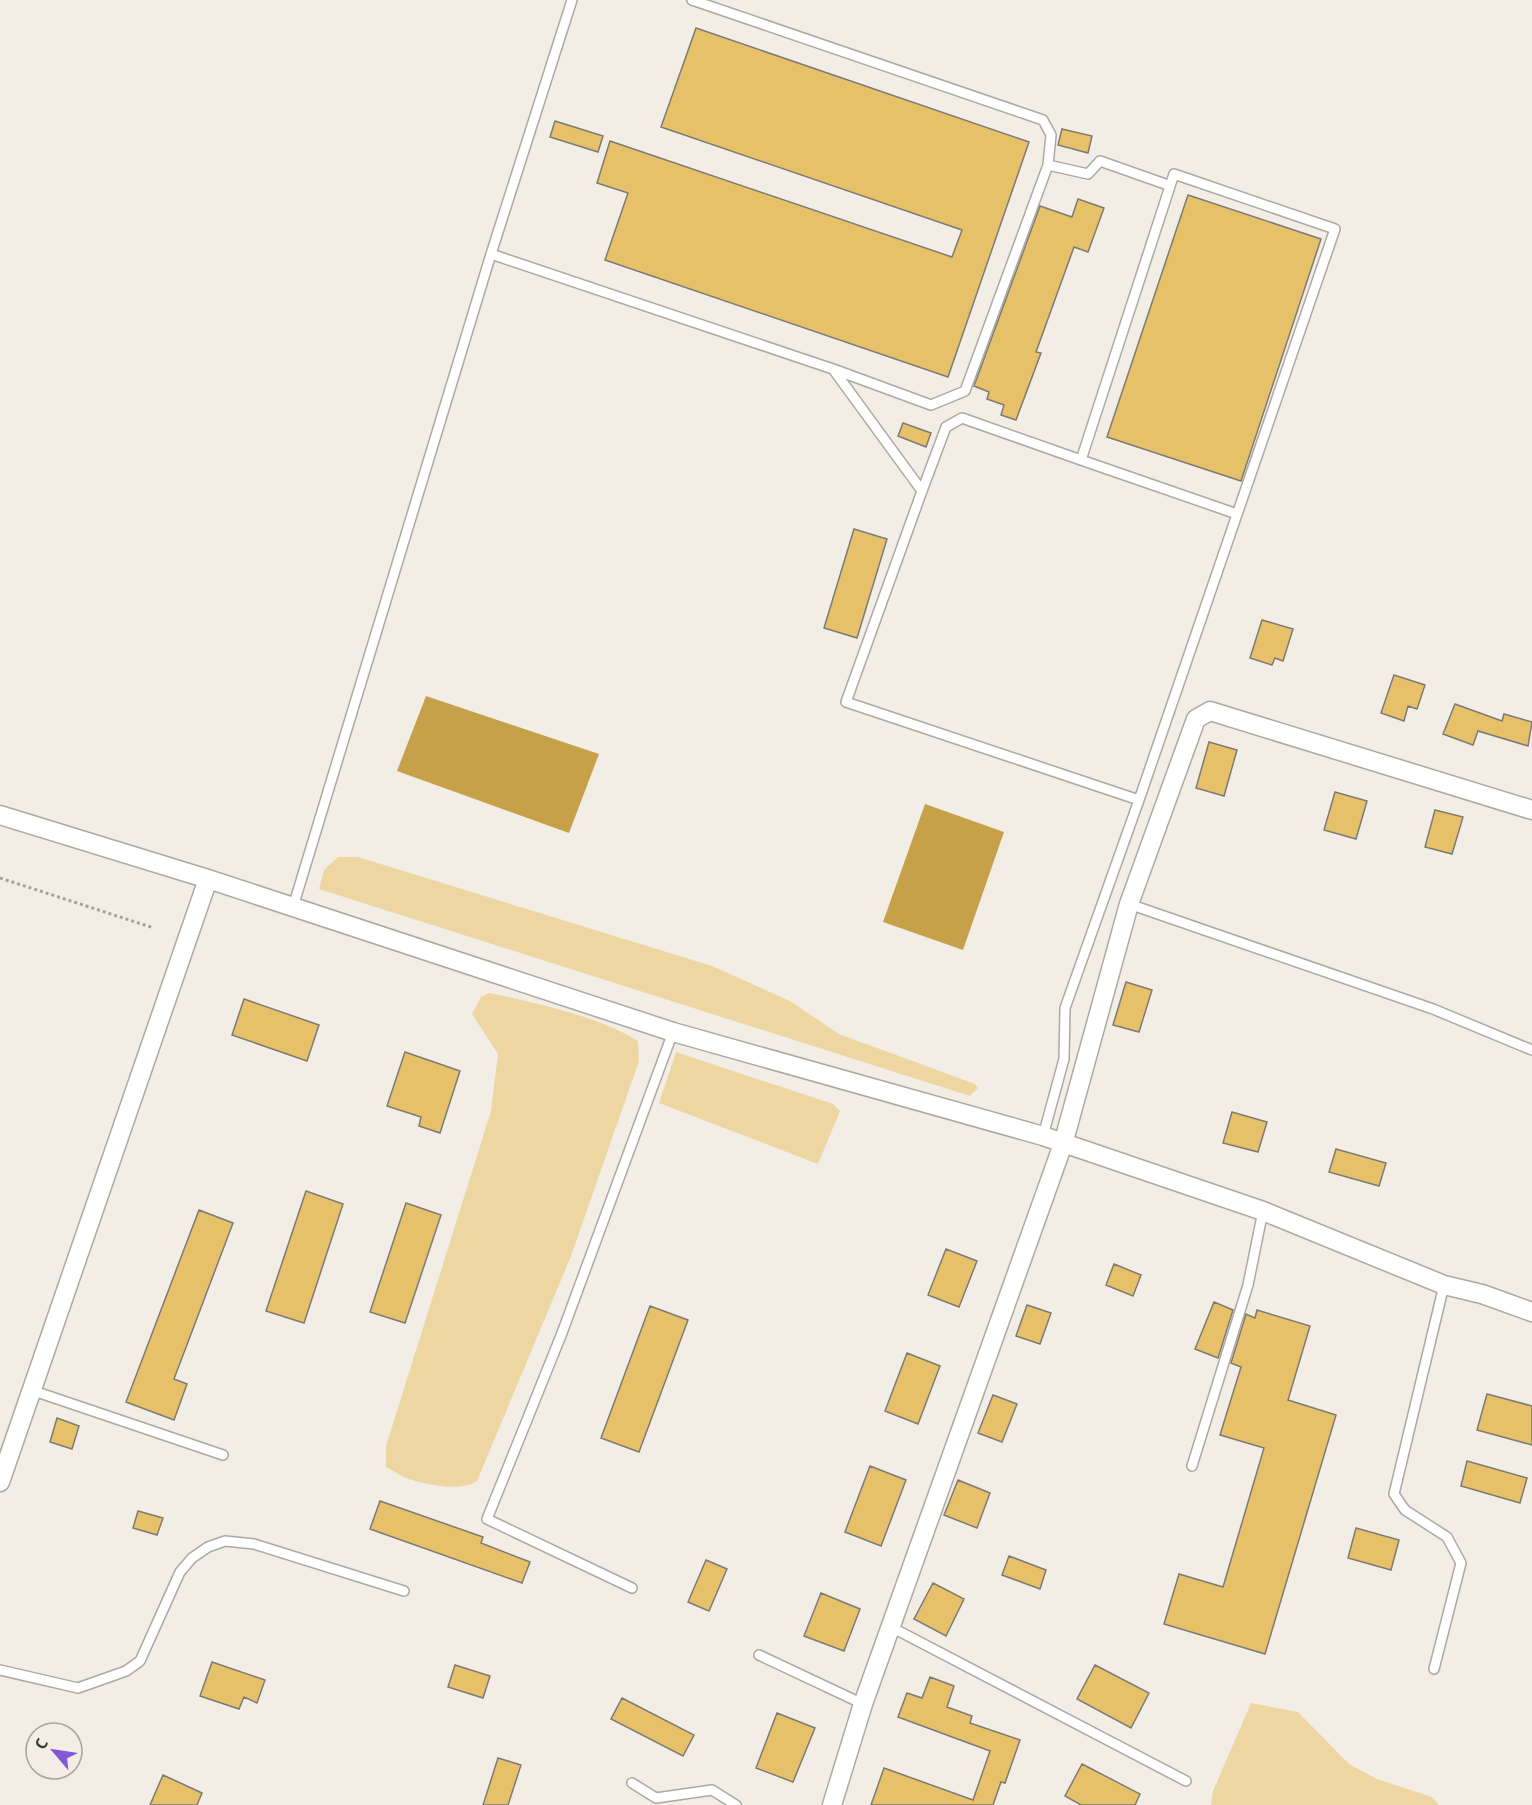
<svg xmlns="http://www.w3.org/2000/svg" width="1532" height="1805" font-family="'PT Sans',sans-serif">
  <rect width="100%" height="100%" fill="#f2eee6"/>
  <path fill="#edd6a1" d="M338,857H358L712,966L790,1001L839,1034L975,1084L978,1088L970,1096L319,889L324,870Z
    M489,993C533,1002 601,1017 638,1041L639,1061L571,1256L477,1481C463,1492 428,1485 412,1480C403,1478 394,1471 386,1467V1446L491,1111L498,1054L472,1014L481,997Z
    M676,1052L833,1104L840,1111L818,1164L659,1103Z
    M1251,1703L1298,1712L1349,1764L1377,1779L1432,1797L1439,1805H1211L1213,1791Z"/>
  <path fill="#c6a149" d="M426,696L599,754L569,833L397,771Z
    M925,804L1004,832L963,950L883,922Z"/>
  <path fill="#e6c169" stroke="#7e7b74" stroke-width="1.5" d="M696,28L1029,142L948,377L605,260L628,193L597,183L610,141L952,257L962,230L661,127Z
    M555,121L603,136L598,152L550,137Z
    M1062,129L1092,136L1088,153L1058,145Z
    M1188,195L1321,239L1241,481L1107,437Z
    M1078,199L1104,208L1088,252L1074,247L1036,352L1041,353L1016,420L1001,415L1004,405L987,399L989,392L974,386L1040,206L1072,217Z
    M903,423L931,433L926,447L898,436Z
    M854,529L887,539L857,638L824,628Z
    M1262,620L1293,629L1283,661L1275,658L1272,665L1250,658Z
    M1394,675L1425,685L1417,709L1408,706L1404,721L1381,713Z
    M1455,704L1502,721L1504,714L1532,722L1528,746L1478,731L1473,745L1443,734Z
    M1209,742L1237,750L1224,796L1196,788Z
    M1335,792L1367,801L1356,839L1324,830Z
    M1435,810L1463,817L1452,854L1425,847Z
    M1126,982L1152,990L1139,1032L1113,1025Z
    M244,999L319,1025L307,1061L232,1035Z
    M405,1052L460,1071L440,1133L419,1126L421,1117L387,1106Z
    M1232,1112L1267,1122L1258,1152L1223,1143Z
    M1336,1149L1386,1163L1379,1186L1329,1172Z
    M306,1191L343,1204L304,1323L266,1311Z
    M406,1203L441,1215L405,1323L370,1312Z
    M199,1210L233,1223L174,1379L187,1384L174,1420L126,1402Z
    M946,1249L977,1261L959,1307L928,1295Z
    M1114,1264L1141,1275L1133,1296L1106,1285Z
    M1214,1302L1233,1310L1218,1358L1195,1349Z
    M1027,1305L1051,1313L1040,1344L1016,1336Z
    M650,1306L688,1320L639,1452L601,1438Z
    M1257,1310L1310,1326L1288,1400L1336,1415L1265,1654L1164,1624L1179,1574L1223,1587L1264,1448L1220,1435L1241,1367L1231,1363L1246,1314L1255,1318Z
    M907,1353L940,1366L918,1424L885,1411Z
    M1487,1394L1532,1406V1445L1477,1430Z
    M993,1395L1017,1404L1002,1442L978,1433Z
    M57,1418L79,1426L72,1449L50,1442Z
    M1467,1461L1527,1478L1520,1503L1461,1486Z
    M870,1466L906,1480L881,1546L845,1532Z
    M958,1480L990,1493L977,1528L944,1515Z
    M380,1501L483,1537L481,1543L530,1562L522,1583L370,1529Z
    M138,1511L163,1518L157,1535L133,1528Z
    M1356,1528L1399,1540L1391,1570L1348,1558Z
    M1009,1556L1046,1570L1040,1589L1002,1575Z
    M706,1560L727,1569L709,1611L688,1602Z
    M933,1583L964,1599L946,1636L914,1619Z
    M821,1593L860,1609L844,1651L804,1636Z
    M212,1662L265,1680L257,1703L244,1697L239,1709L200,1696Z
    M455,1665L490,1676L483,1698L448,1687Z
    M1095,1665L1149,1693L1131,1728L1077,1699Z
    M930,1677L954,1686L947,1707L972,1716L970,1723L1020,1740L1005,1783L1001,1782L993,1805H871L884,1768L973,1800L990,1751L898,1717L907,1693L922,1698Z
    M622,1698L694,1735L683,1756L611,1719Z
    M777,1713L815,1728L793,1782L756,1768Z
    M498,1758L521,1765L508,1805H483Z
    M1082,1764L1140,1794L1135,1805H1081L1065,1796Z
    M163,1775L202,1793L197,1805H150Z"/>
  <g fill="none" stroke-linecap="round" stroke-linejoin="round">
    <g stroke="#aca9a2" stroke-width="12">
      <path id="lane" d="M1048,165L1088,174L1100,161L1168,185
        M491,254L833,369L931,405L965,391L1048,165L1051,135L1043,120L692,0
        M833,369L922,491L846,702L1139,800L1335,229L1174,174L1081,460L1237,514
        M922,491L946,427L962,418L1081,460
        M1129,904L1433,1009L1532,1050
        M293,907L491,254L572,0
        M1043,1136L1064,1059L1065,1008L1139,800
        M31,1390L223,1455
        M1192,1466L1248,1285L1263,1211
        M632,1588L487,1519L562,1333L673,1032
        M891,1627L1186,1781
        M759,1655L863,1704
        M1434,1669L1461,1563L1447,1537L1405,1510L1394,1494L1444,1285
        M0,1670L78,1688L126,1671L140,1661L180,1572L192,1558L208,1547L225,1541L254,1544L404,1591
        M632,1783L656,1798L712,1790L736,1805"/>
    </g>
    <g stroke="#aca9a2" stroke-width="21">
      <path id="street" d="M0,815L208,879L673,1032L1043,1136L1263,1211L1444,1285L1482,1294L1532,1312
        M0,1482L208,879
        M832,1805L863,1704L1063,1144L1129,904L1196,719L1210,711L1532,810"/>
    </g>
    <path stroke="#a4a29b" stroke-width="3" stroke-dasharray="3 3" stroke-linecap="butt" d="M0,878L154,928"/>
    <use href="#lane" stroke="#fff" stroke-width="9"/>
    <use href="#street" stroke="#fff" stroke-width="18"/>
  </g>
  <g transform="translate(54 1751) rotate(299)"><circle r="28" fill="#f2eee6" stroke="#a8a59f" stroke-width="1.5"/>
  <path d="M0-4.5L10 22L0 15L-10 22Z" fill="#8358d2"/>
  <text y="-9" font-size="16" font-weight="bold" text-anchor="middle" fill="#393834">С</text>
  </g>
</svg>
